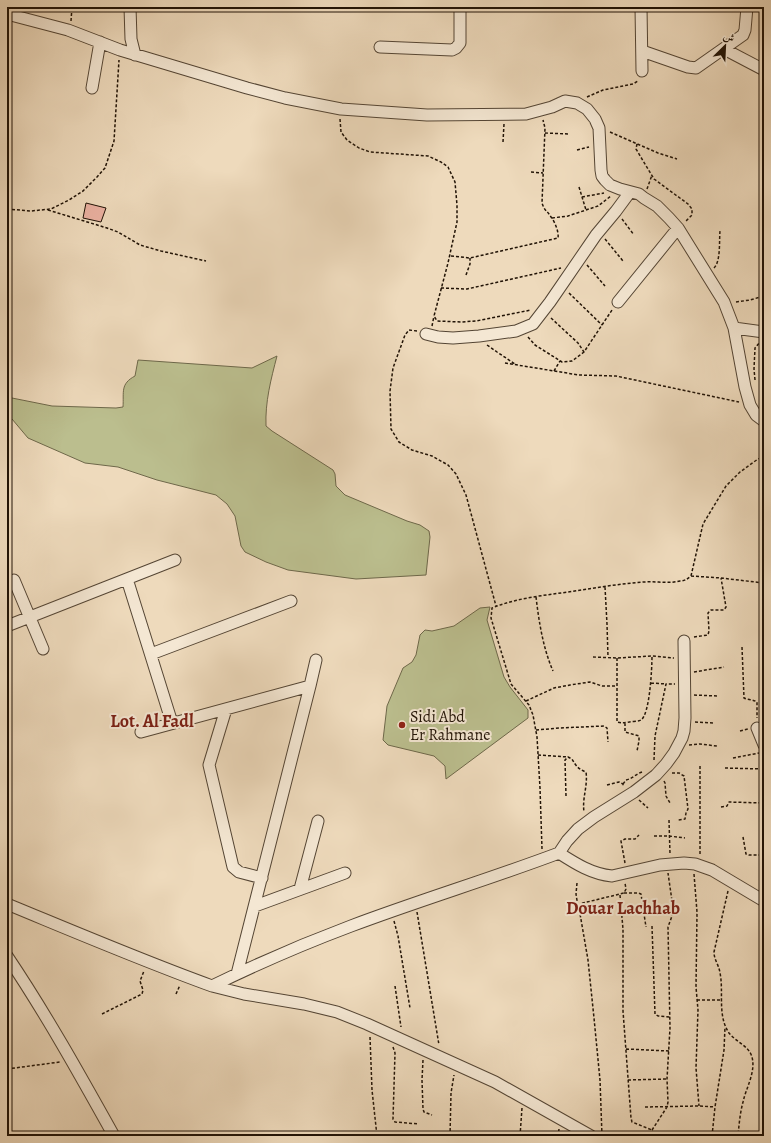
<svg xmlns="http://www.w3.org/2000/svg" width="771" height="1143" font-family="Alegreya,Amiri,serif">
  <rect width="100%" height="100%" fill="#eedabc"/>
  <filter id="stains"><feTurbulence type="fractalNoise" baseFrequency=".005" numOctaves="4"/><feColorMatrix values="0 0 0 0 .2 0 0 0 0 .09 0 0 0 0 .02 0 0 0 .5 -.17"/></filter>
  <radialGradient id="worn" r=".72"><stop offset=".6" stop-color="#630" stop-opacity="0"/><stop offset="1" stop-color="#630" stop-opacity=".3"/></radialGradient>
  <path fill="#bbbe8e" stroke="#6e684a" d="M277,356C271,379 265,402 266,426L272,431L333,470L335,474L336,486L345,495L407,521L420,525L429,531L430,537L426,575L356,579L288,570L266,562L245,552L241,546L235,516L227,504L216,495L157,480L118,467L85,463L28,438L12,419L7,418V397L52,406L116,408L123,407C124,392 120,384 135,376L138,360L252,368Z
    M490,607L487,620L504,677L510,687L528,710V718L446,779L445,766L434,756L388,745L383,740L387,706L403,668L412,662L416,655L420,635L425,630L432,631L454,626L480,608Z"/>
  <path fill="#e9b0a0" stroke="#211306" d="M86,203L106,208L101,222L83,218Z"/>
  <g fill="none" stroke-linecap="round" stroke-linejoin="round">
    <g stroke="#544534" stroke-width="13">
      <path id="minor" d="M130,7L131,39L135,55
        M641,7L642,71
        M7,14L68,30L120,50L247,88L285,98L341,109L427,115L526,114L552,107L565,101L577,103L587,109L595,119L599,128L601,170L602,176L605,180L610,185L620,189L639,194L644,198L657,206L669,218L678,228L724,302L734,328L745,387L750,405L756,415L764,421
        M380,47L452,50L456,48L460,43V7
        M724,49L764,70
        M642,51L688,67L696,68L743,35L745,30L747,7
        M92,88L100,42
        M618,302L678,228
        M734,328L764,332
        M426,334L438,337L453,338L479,336L516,331L533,324L550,302L596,235L616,211L630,192
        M127,579L172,723
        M14,580L43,649
        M7,626L175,560
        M151,654L291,601
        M226,709L209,765L233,867L239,872L262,878
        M757,728L764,745
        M141,732L310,686L316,660
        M559,853L567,841L578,829L594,817L634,792L656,775L666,764L674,753L682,738L684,731L685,718L684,641
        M300,889L318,821
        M7,904C75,932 143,961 212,986C257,964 303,944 351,926C420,900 490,879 559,853C576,864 592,874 612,876L660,865L684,863L695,864L712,870L764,901
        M255,906L345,873
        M7,956C46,1014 80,1075 114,1136
        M237,974L310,686
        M212,986L244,994L304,1004L337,1012L367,1024L495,1082L591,1136"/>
    </g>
    <path stroke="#211306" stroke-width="1.5" stroke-dasharray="3 2" stroke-linecap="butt" d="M71,21L72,7
      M587,97L603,90L633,84L638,81
      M340,119L341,132L347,140L359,148L370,152L428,156L441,162L448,167L455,182L457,205V222L448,263L434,316L437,321L461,322L476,321L531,310
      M610,132L658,153L677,159
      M545,133L569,134
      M503,142L504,124
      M637,144L636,149L654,179L688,204L692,209V215L686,221
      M577,150L589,147
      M531,172L543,173
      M579,187L586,210
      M647,189L652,175
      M582,197L604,193
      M7,209L31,211L51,209L69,200L83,191L97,177L105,168L114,141L119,60
      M48,210L107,228L118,232L140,245L161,251L206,261
      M552,218L568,216L598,206L611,196
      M622,219L634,235
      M605,239L623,261
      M451,256L470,258L558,238C559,232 555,222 551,217C547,210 545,212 542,203L545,128L543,120
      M587,265L605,286
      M714,268C721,261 719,241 720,231
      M466,275L470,264V258
      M441,288L467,289L561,268
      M569,293L602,325
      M736,302L750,300L764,296
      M551,318L578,343L584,352
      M432,326L434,316
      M417,331L409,330L405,335L393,368L390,391L391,429L399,442L412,450L432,456L448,465L456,474L466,495L496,606
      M528,337L535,345L562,362L572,361L584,352L612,310
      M487,345L497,352L515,364
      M505,363L579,375L616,376L739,402
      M554,371L560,361
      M755,380L754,369L755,348L760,342
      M691,576L721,578L764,583
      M605,587L607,624L608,657
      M536,597C539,622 543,648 553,671
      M694,637L708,635L709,631L708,613L711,610H724L726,607L721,578
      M742,647L744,698C748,700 752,699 757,702V718
      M593,657L617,658L652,656L674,658
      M617,658V722C621,723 624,723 629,722C632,721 638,722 641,720C650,714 652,667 652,656
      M694,672L724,667
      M651,683L666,684
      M694,695L717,696
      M526,701L554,688L570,685L590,682L602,686H617
      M695,722L713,723
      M625,723V732L639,736V741L637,751
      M536,730L560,728L604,726L607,728L608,742
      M740,731L748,729
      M689,745L700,744L717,746
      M538,755L568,757
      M733,758L759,753
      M654,760L655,736L666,684H675
      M700,766V856
      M725,768L764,769
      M672,773H679L684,776L688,809L686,813L685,819L678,820
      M664,781L665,783L666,796L670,803
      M623,784L626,780C632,779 636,774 642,772
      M607,785L619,782L623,784V787
      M566,796L565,760L568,757L572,759C576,766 578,769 586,772C588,786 582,798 584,812
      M639,800L648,808
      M721,807L727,806L729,802L764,803
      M669,820L670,854
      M654,836H669L685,838
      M743,837L746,854L749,855H764
      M542,849L540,788L537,737L533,715L529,705L511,684L491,618L492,608C514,599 538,596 561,593C589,589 616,584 644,582C656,581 668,584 680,581C685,581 687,579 691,576L703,524L726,486L740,472L758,459L764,457
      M625,863L621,841L625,839H635L639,835
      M694,874L697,912L696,987L698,1010L696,1068L699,1106
      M577,883L576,894L578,907
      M728,891L714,952C714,960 719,965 720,973C724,992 717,1015 729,1033C736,1042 749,1046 752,1057C756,1072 746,1088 743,1102C740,1113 739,1125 738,1136
      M624,893H638L641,894L646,927
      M620,895L623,929V1011L631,1118L632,1122L652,1130L653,1136
      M417,912L439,1045
      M394,921L398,936L410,1008
      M652,926L655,1014L658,1016L670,1017
      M395,986L401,1027
      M176,994L180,985
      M697,1000H721
      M102,1014L142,994L143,990L140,981L144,971
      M370,1037L372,1090L377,1136
      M393,1047L395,1053L393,1119L395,1122L419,1124
      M626,1049L669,1051
      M423,1060L422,1080L423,1109L424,1112L432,1115
      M7,1069L60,1062
      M628,1080L666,1079
      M645,1107L699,1106L715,1107
      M652,1130L667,1107L668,1102L667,1079L670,1028L668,927L672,916V901L668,873
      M450,1136L451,1093L454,1075
      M520,1136L522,1108
      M558,1136L559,1129
      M602,1136L600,1080L594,1018L588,960L579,908L581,904L583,903L624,893L626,889L625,883
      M712,1136L715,1107L724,1050L725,1027"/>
    <use href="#minor" stroke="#f4e7d3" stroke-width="11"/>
  </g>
  <circle fill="#8f2418" stroke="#f4e7d3" stroke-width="1.5" cx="402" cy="725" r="4"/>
  <g text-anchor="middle" stroke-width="4" stroke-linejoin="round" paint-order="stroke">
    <g font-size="16" fill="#211306" stroke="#f4e7d3" text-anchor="start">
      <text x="410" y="722">Sidi Abd<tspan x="410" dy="18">Er Rahmane</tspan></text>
    </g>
    <g font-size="18" font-weight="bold" fill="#7a1f14" stroke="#f4e7d3">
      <text x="152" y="727">Lot. Al Fadl</text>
      <text x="623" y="914">Douar Lachhab</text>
    </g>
  </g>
  <rect width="771" height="1143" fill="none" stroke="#eedabc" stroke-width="24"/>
  <rect x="8" y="8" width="755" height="1127" fill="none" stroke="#211306" stroke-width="2"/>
  <rect x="12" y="12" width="747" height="1119" fill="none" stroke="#211306"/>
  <g transform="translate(725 46) rotate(24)" stroke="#f4e7d3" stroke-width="3" paint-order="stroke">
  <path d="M0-3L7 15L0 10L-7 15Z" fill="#211306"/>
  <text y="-6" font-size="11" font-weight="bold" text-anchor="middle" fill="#211306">ش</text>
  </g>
  <rect width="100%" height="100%" filter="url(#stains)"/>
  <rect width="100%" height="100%" fill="url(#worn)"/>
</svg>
